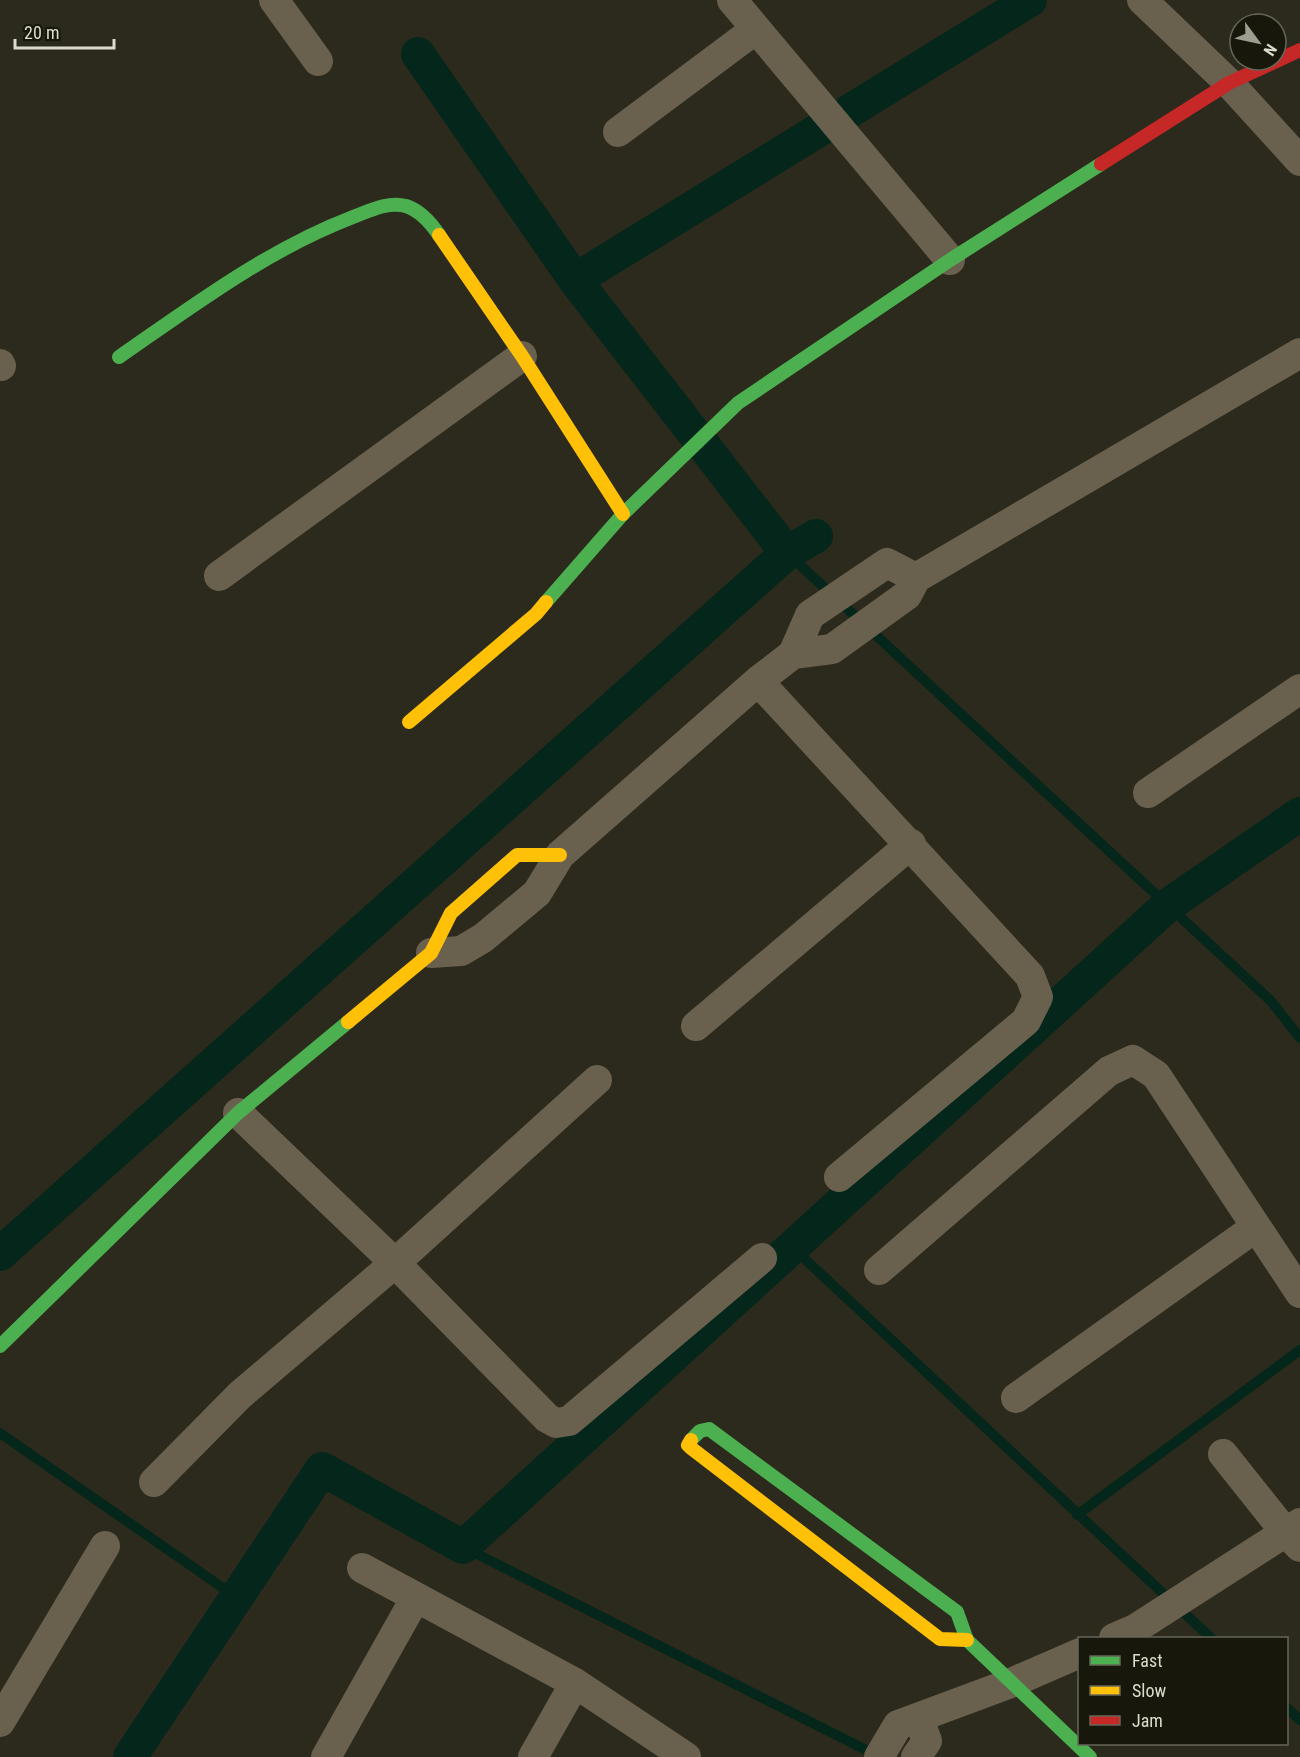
<svg xmlns="http://www.w3.org/2000/svg" width="1300" height="1757" font-family="'Roboto Condensed',sans-serif">
  <rect width="100%" height="100%" fill="#2b2a1c"/>
  <g fill="none" stroke-linecap="round" stroke-linejoin="round">
    <path stroke="#05271b" stroke-width="10" d="M787,553L1271,1001L1300,1038
      M793,1248L1211,1638
      M0,1433L236,1597
      M1077,1515L1300,1350
      M463,1547L878,1756
      M1286,1707L1300,1720"/>
    <path stroke="#05271b" stroke-width="34" d="M418,54L575,280L787,553
      M575,280L1030,0
      M0,1254L787,553L816,536
      M130,1757L322,1469L463,1547L1167,906L1300,814"/>
    <path stroke="#6a604e" stroke-width="30" d="M274,0L318,61
      M732,0L950,260
      M1142,0L1229,83L1300,161
      M618,132L756,29
      M0,364L1,366
      M219,576L522,356
      M793,654L832,649L907,595L916,578L1300,353
      M758,681L1030,976L1038,997L1026,1021L839,1177
      M1148,793L1300,689
      M431,953L461,951L483,938L537,893L560,855L758,681L793,654L810,615L887,563L916,578
      M696,1026L911,844
      M238,1113L395,1263L547,1418L556,1423L569,1421L762,1258
      M879,1270L1109,1071L1133,1060L1156,1075L1300,1293
      M1016,1398L1256,1227
      M1223,1454L1286,1533L1300,1547
      M154,1482L240,1395L395,1263L597,1080
      M362,1568L575,1683L686,1757
      M1114,1638L1135,1629L1300,1523
      M0,1722L105,1546
      M326,1757L416,1597
      M533,1757L575,1683
      M879,1757L898,1725L1011,1683L1080,1653
      M916,1757L927,1741L919,1719"/>
    <path stroke="#4caf50" stroke-width="14" d="M119,357C194,305 267,250 353,217C369,211 388,201 406,206C421,211 431,223 439,235
      M546,602L623,514L738,403L950,260L1101,164
      M0,1346L238,1113L348,1022
      M691,1440L700,1431L709,1429L957,1612L967,1640L1090,1757"/>
    <path stroke="#ffc107" stroke-width="14" d="M439,235L522,356L623,514
      M409,722L536,614L546,602
      M348,1022L431,953L451,913L517,855H560
      M691,1440L688,1445L691,1448L940,1639L967,1640"/>
    <path stroke="#c62828" stroke-width="14" d="M1101,164L1229,83L1300,50"/>
  </g>
  <rect x="1078" y="1637" width="210" height="108" fill="#18170c" stroke="#666659" stroke-width="1.5"/>
  <rect x="1090" y="1656" width="30" height="9" fill="#4caf50" stroke="#666659" stroke-width="1.5"/>
  <text x="1132" y="1667" font-size="18" fill="#dcdccd">Fast</text>
  <rect x="1090" y="1686" width="30" height="9" fill="#ffc107" stroke="#666659" stroke-width="1.5"/>
  <text x="1132" y="1697" font-size="18" fill="#dcdccd">Slow</text>
  <rect x="1090" y="1716" width="30" height="9" fill="#c62828" stroke="#666659" stroke-width="1.5"/>
  <text x="1132" y="1727" font-size="18" fill="#dcdccd">Jam</text>
  <g transform="translate(1258 42) rotate(123)"><circle r="28" fill="#18170c" stroke="#666659" stroke-width="1.5"/>
  <path d="M0-4.5L10 22L0 15L-10 22Z" fill="#9e9e8f"/>
  <text y="-9" font-size="16" font-weight="bold" text-anchor="middle" fill="#dcdccd">N</text>
  </g>
  <path d="M15 39v9h99v-9" fill="none" stroke="#dcdccd" stroke-width="3"/>
  <text x="24" y="39" font-size="18" fill="#dcdccd" stroke="#18170c" stroke-width="4.5" paint-order="stroke">20 m</text>
</svg>
